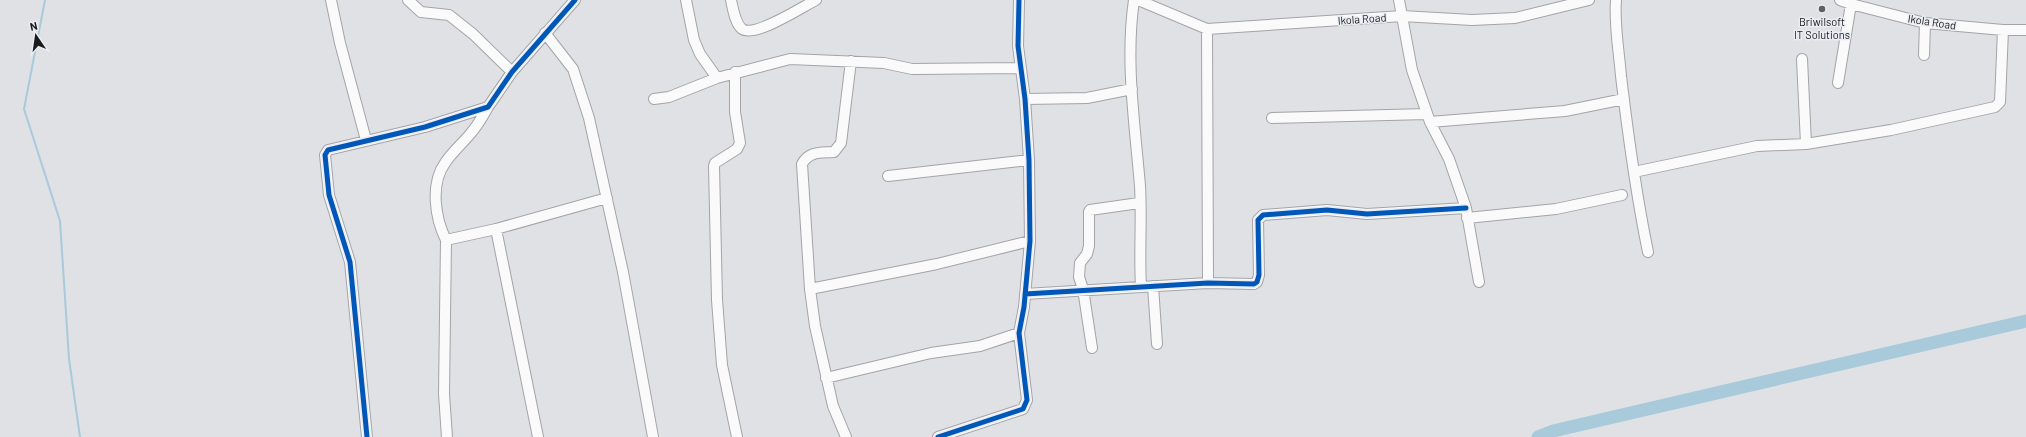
<svg xmlns="http://www.w3.org/2000/svg" width="2026" height="437" font-family="Barlow,sans-serif">
  <rect width="100%" height="100%" fill="#dfe1e4"/>
  <g fill="none" stroke-linecap="round" stroke-linejoin="round">
    <path stroke="#a8cada" stroke-width="2" d="M45,0L24,109L60,221L69,359L80,437"/>
    <path stroke="#a8cada" stroke-width="13" d="M1538,437L1553,431L2026,321"/>
    <g stroke="#a4a4a7" stroke-width="12">
      <path id="minor" d="M331,0L340,43L366,140
        M408,0L421,12L449,15L473,34L512,72
        M686,0L694,40L700,54L717,78L790,59L884,63L912,69L1021,68
        M731,0C733,9 735,23 742,29C755,38 802,7 816,0
        M1134,0C1125,61 1135,125 1140,186C1142,219 1139,253 1141,287
        M1138,0L1207,29L1402,16L1472,20L1515,18L1589,0
        M1399,0L1412,70L1430,122L1449,159L1466,208L1479,282
        M1616,0C1614,25 1619,51 1621,76C1628,135 1636,194 1648,252
        M1840,0L1851,4L1925,23L2003,30H2026
        M1207,29L1208,283
        M545,33L573,69L589,118L623,272L653,437
        M1924,55L1925,23
        M1802,59L1806,144
        M735,72V112L740,143L737,149L715,163L714,166L717,300L722,365L737,437
        M1838,83L1851,4
        M654,99L669,97L717,78
        M1025,99L1087,98L1132,89
        M1272,118L1427,114
        M1430,122L1565,111L1624,99
        M1634,172L1757,146L1806,144L1891,130L1995,107L2000,102L2003,30
        M888,176L1029,160
        M1467,218L1556,209L1622,195
        M496,229L538,437
        M446,240L496,229L607,198
        M1153,286L1157,344
        M810,289L937,264L1030,241
        M1025,294L1208,283L1254,284L1257,282L1259,275L1258,220L1263,215L1327,210L1367,214L1466,208
        M1092,348L1083,289L1079,277L1080,263L1087,254L1089,246V212L1090,210L1139,203
        M826,378L931,353L980,346L1019,333
        M367,437L350,262L329,195L325,155L328,150L425,127L488,107L512,72L575,0
        M447,437L444,394L446,240C435,218 430,184 445,163C452,152 463,143 471,133C478,125 483,116 488,107
        M846,437L833,406L815,326L810,289L802,164C809,151 820,153 834,152L841,143L851,61
        M938,437L1017,411L1023,409L1027,400L1019,333L1024,307L1030,241L1029,160L1025,99L1018,46L1019,0"/>
    </g>
    <use href="#minor" stroke="#fafafb" stroke-width="10"/>
    <g stroke="#eaedf3" stroke-width="8">
      <path id="cycleway" d="M1025,294L1208,283L1254,284L1257,282L1259,275L1258,220L1263,215L1327,210L1367,214L1466,208
        M367,437L350,262L329,195L325,155L328,150L425,127L488,107L512,72L575,0
        M938,437L1017,411L1023,409L1027,400L1019,333L1024,307L1030,241L1029,160L1025,99L1018,46L1019,0"/>
    </g>
    <use href="#cycleway" stroke="#0057b8" stroke-width="5"/>
  </g>
  <circle fill="#5e6062" stroke="#eaedf3" stroke-width="1.5" cx="1822" cy="9" r="4"/>
  <g text-anchor="middle" stroke-width="3" stroke-linejoin="round" paint-order="stroke">
    <g font-size="11" fill="#191a1c" stroke="#eaedf3">
      <text transform="translate(1362 19) rotate(-4)" y="4">Ikola Road</text>
      <text transform="translate(1932 22) rotate(9)" y="4">Ikola Road</text>
    </g>
    <g font-size="11" fill="#191a1c" stroke="#eaedf3">
      <text x="1822" y="26">Briwilsoft<tspan x="1822" dy="13">IT Solutions</tspan></text>
    </g>
  </g>
  <g transform="translate(36 36) rotate(347)" stroke="#eaedf3" stroke-width="3" paint-order="stroke">
  <path d="M0-3L7 15L0 10L-7 15Z" fill="#191a1c"/>
  <text y="-6" font-size="11" font-weight="bold" text-anchor="middle" fill="#191a1c">N</text>
  </g>
</svg>
